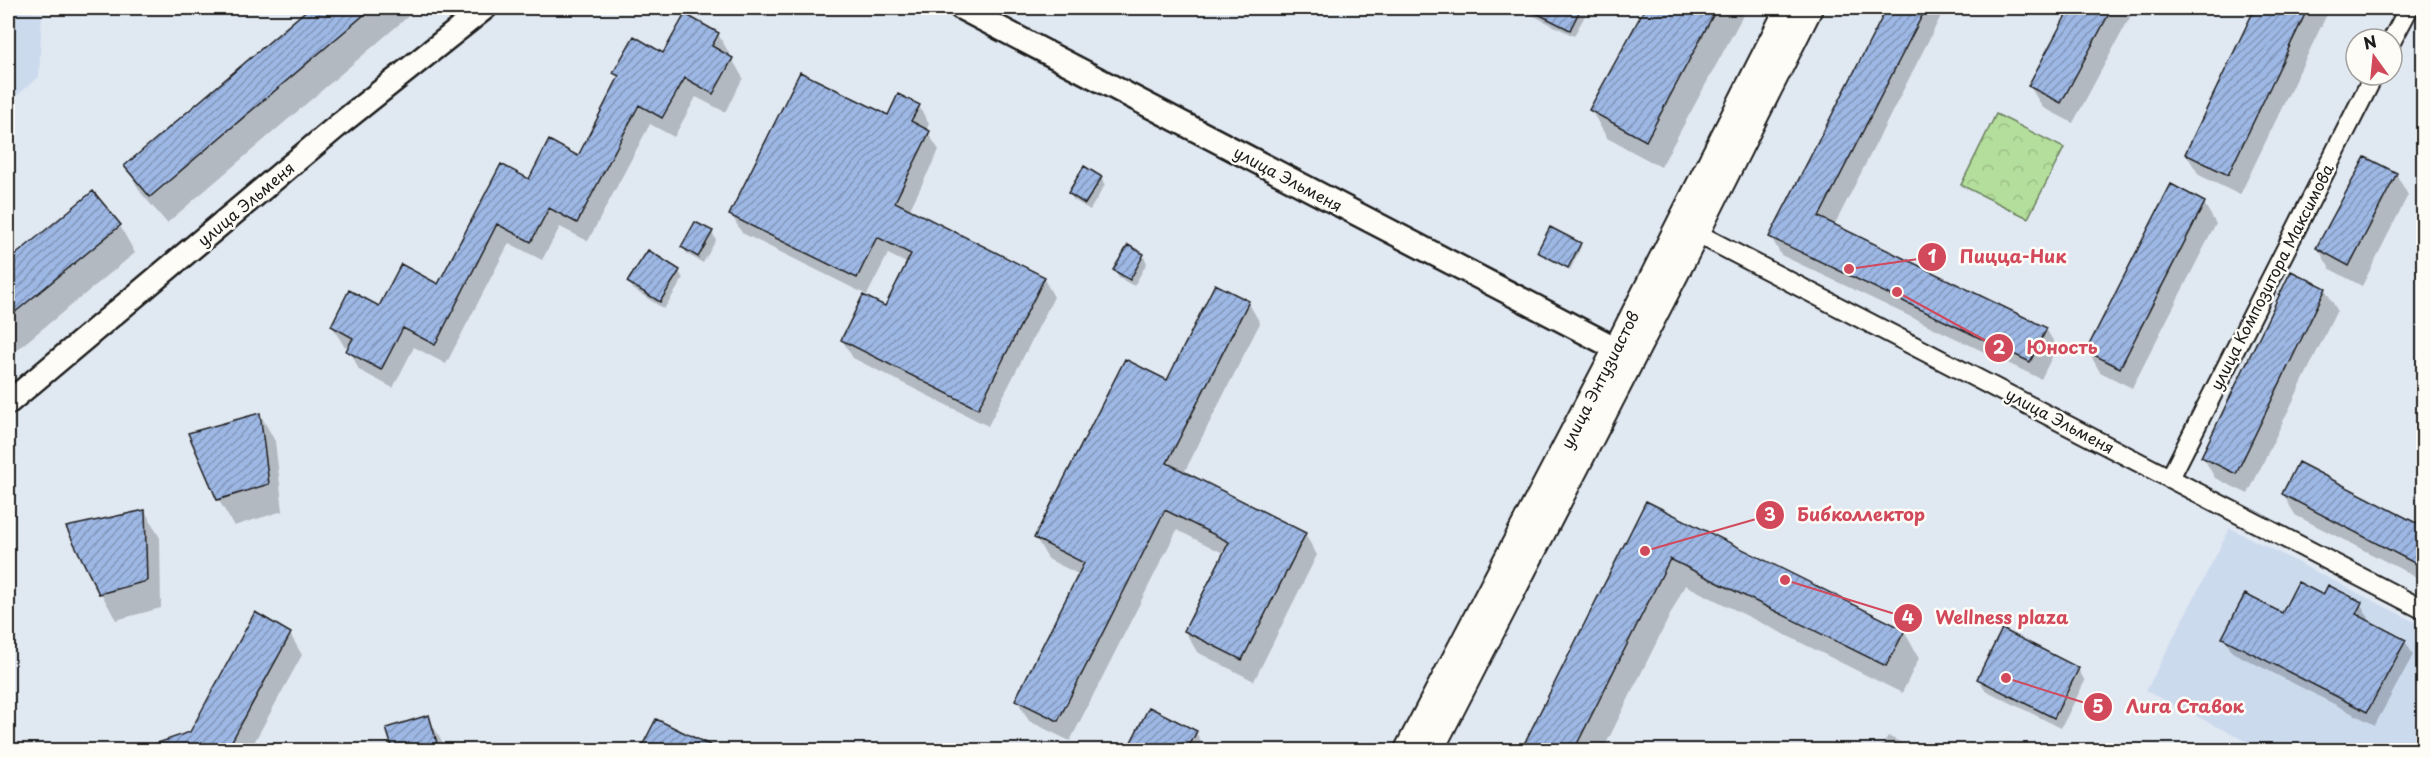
<svg xmlns="http://www.w3.org/2000/svg" width="2431" height="758" font-family="'Playpen Sans',sans-serif">
  <defs>
    <pattern id="forest-crowns" width="20" height="18" patternUnits="userSpaceOnUse" patternTransform="scale(1.5)"><rect width="20" height="18" fill="#b4de9b"/><path d="M2 6a3 3 0 1 1 6 0M12 15a3 3 0 1 1 6 0" fill="none" stroke="#9abe85"/></pattern>
    <pattern id="building-hatch" width="6" height="6" patternUnits="userSpaceOnUse" patternTransform="scale(1.5)"><rect width="6" height="6" fill="#9eb8e5"/><path d="M-1 1l2-2M0 6l6-6M5 7l2-2" fill="none" stroke="#8095b9"/></pattern>
  </defs>
  <rect width="100%" height="100%" fill="#e0e8f2"/>
  <filter id="ink" filterUnits="userSpaceOnUse"><feTurbulence type="fractalNoise" baseFrequency=".0167" numOctaves="2"/><feDisplacementMap in="SourceGraphic" scale="12" xChannelSelector="R" yChannelSelector="G"/><feConvolveMatrix kernelMatrix="1 2 1 2 8 2 1 2 1" color-interpolation-filters="sRGB"/></filter>
  <g filter="url(#ink)">
    <path fill="#ccdaee" d="M8,11L42,13L39,77L8,103Z
      M2230,528L2423,626V732L2414,750H2264L2146,691Z"/>
    <path fill="url(#forest-crowns)" stroke="#687d5c" stroke-width="1.5" d="M1996,114L2064,148L2028,218L1961,185Z"/>
    <path fill="#0003" d="M311,8H418L167,223L141,193L126,166Z
      M1350,8H1370L1366,15Z
      M1518,8H1589L1574,36Z
      M1646,8H1747L1661,167L1607,138L1591,110Z
      M1888,8H1945L1834,226L2046,329L2057,347L2041,379L1781,255L1771,237Z
      M2072,8H2135L2073,123L2042,107L2030,86Z
      M2257,8H2330L2240,195L2199,175L2186,154Z
      M718,34L729,53L728,56L732,59L743,78L725,112L696,97L674,137L650,124L588,241L560,227L542,260L509,243L446,364L414,347L393,388L359,370L349,348L344,346L332,326L439,286L529,181L579,158L619,80L615,73Z
      M919,106L929,124L926,130L939,150L909,211L1044,279L1054,297L988,426L853,358L842,340L886,308L908,264L888,254L867,295L742,233L731,214L889,117Z
      M2396,174L2408,195L2362,286L2330,269L2318,248Z
      M1101,178L1105,185L1090,210L1074,200L1069,193Z
      M93,194L120,226L135,253L8,357V264Z
      M2204,203L2216,224L2132,388L2100,372L2088,351Z
      M712,232L716,240L703,263L687,254L683,247Z
      M1580,244L1581,247L1570,270L1539,252Z
      M1143,255L1147,263L1134,286L1119,278L1115,270Z
      M679,271L683,279L664,309L633,289L629,282Z
      M2325,289L2337,310L2248,494L2215,478L2203,457Z
      M1248,302L1260,323L1184,473L1305,534L1317,555L1254,681L1197,652L1185,631L1225,554L1177,530L1070,741L1029,721L1017,700L1080,575L1048,559L1036,538L1167,382Z
      M260,414L275,441L283,511L234,526L218,499Z
      M2283,494L2424,528V581L2295,515Z
      M1646,503L1904,631L1919,658L1902,693L1685,585L1603,750H1522Z
      M145,511L160,538L161,608L116,620L101,593Z
      M2324,597L2360,603L2369,618L2367,621L2405,641L2413,655L2375,725L2232,652L2224,638Z
      M290,634L302,655L250,750H138L191,733Z
      M2078,669L2085,681L2061,728L1985,690L1979,679Z
      M428,717L447,750H394L388,729Z
      M657,721L712,748L713,750H642Z
      M1196,733L1203,744L1199,750H1136L1132,744Z
      M1888,736L1916,750H1880Z"/>
    <path fill="url(#building-hatch)" stroke="#1c1c1c" stroke-width="1.5" d="M309,8H372L150,197L124,166Z
      M1526,8H1581L1570,30Z
      M1645,8H1717L1646,141L1589,110Z
      M1887,8H1926L1819,217L2047,328L2030,362L1769,237Z
      M2070,8H2112L2061,103L2028,86Z
      M2255,8H2308L2228,175L2185,154Z
      M685,14L719,33L712,46L733,58L713,94L685,78L662,118L639,105L577,223L549,208L531,242L497,224L435,345L403,328L381,370L346,351L353,338L331,326L349,290L379,306L401,264L438,284L501,164L529,179L549,140L578,156L619,76L613,73L634,36L663,53Z
      M800,72L888,115L898,94L920,105L911,121L930,131L895,202L1045,277L978,409L841,340L863,295L885,306L911,254L877,237L857,278L729,215Z
      M2365,157L2397,173L2349,266L2316,248Z
      M1084,166L1102,177L1085,204L1068,193Z
      M2171,184L2205,202L2120,368L2086,351Z
      M93,191L121,225L8,318V261Z
      M695,222L713,231L698,257L681,247Z
      M1550,227L1581,243L1568,268L1537,252Z
      M1128,245L1144,254L1130,280L1113,270Z
      M648,250L680,270L660,302L627,282Z
      M2291,271L2326,288L2236,474L2201,457Z
      M1215,284L1249,301L1167,463L1306,533L1242,660L1184,631L1229,542L1165,510L1058,721L1015,700L1084,563L1034,538L1125,359L1167,380Z
      M260,413L269,484L217,500L188,433Z
      M2298,462L2424,527V568L2282,494Z
      M1646,501L1905,630L1886,666L1670,559L1574,750H1521Z
      M145,510L147,581L99,594L66,527Z
      M2298,582L2323,595L2328,585L2362,602L2356,614L2406,640L2367,712L2222,638L2245,594L2282,613Z
      M255,612L291,633L227,750H143V748L190,732Z
      M2002,629L2079,668L2054,718L1977,679Z
      M1149,707L1197,731L1187,750H1143L1130,744Z
      M429,715L439,750H393L386,728Z
      M656,719L720,750H640Z"/>
    <g fill="none" stroke-linecap="round" stroke-linejoin="round">
      <g stroke="#1c1c1c" stroke-width="22">
        <path id="minor" d="M2392,40L2409,8
          M1696,233L2424,610
          M2170,478L2374,75"/>
      </g>
      <g stroke="#1c1c1c" stroke-width="27">
        <path id="tertiary" d="M961,8L1617,349
          M8,403L341,123L485,8"/>
      </g>
      <g stroke="#1c1c1c" stroke-width="30">
        <path id="secondary" d="M1408,750L1617,349L1789,8
          M1430,750L1696,233L1809,8"/>
      </g>
      <use href="#minor" stroke="#fdfcf7" stroke-width="18"/>
      <use href="#tertiary" stroke="#fdfcf7" stroke-width="22"/>
      <use href="#secondary" stroke="#fdfcf7" stroke-width="26"/>
    </g>
  </g>
  <g text-anchor="middle" stroke-width="5" stroke-linejoin="round" paint-order="stroke">
    <g font-size="16" fill="#1c1c1c" stroke="#fdfcf7">
      <text transform="translate(1288 179) rotate(28)" y="6">улица Эльменя</text>
      <text transform="translate(246 204) rotate(-40)" y="6">улица Эльменя</text>
      <text transform="translate(2272 277) rotate(-63)" y="6">улица Композитора Максимова</text>
      <text transform="translate(1600 380) rotate(-63)" y="6">улица Энтузиастов</text>
      <text transform="translate(2060 421) rotate(28)" y="6">улица Эльменя</text>
    </g>
  </g>
  <path fill="none" stroke="#d1495b" stroke-width="2" d="M1849 269L1932 257M1897 292L1999 348M1645 551L1770 515M1785 580L1908 618M2006 678L2098 707"/>
  <g fill="#d1495b" stroke="#fdfcf7" stroke-width="2">
    <circle cx="1849" cy="269" r="6"/>
    <circle cx="1897" cy="292" r="6"/>
    <circle cx="1645" cy="551" r="6"/>
    <circle cx="1785" cy="580" r="6"/>
    <circle cx="2006" cy="678" r="6"/>
    <circle cx="1932" cy="257" r="15"/>
    <circle cx="1999" cy="348" r="15"/>
    <circle cx="1770" cy="515" r="15"/>
    <circle cx="1908" cy="618" r="15"/>
    <circle cx="2098" cy="707" r="15"/>
  </g>
  <g font-size="18" text-anchor="middle" font-weight="bold" fill="#fff">
    <text x="1932" y="263">1</text>
    <text x="1999" y="354">2</text>
    <text x="1770" y="521">3</text>
    <text x="1908" y="624">4</text>
    <text x="2098" y="713">5</text>
  </g>
  <g font-size="18" text-anchor="middle" font-weight="bold" fill="#d1495b" stroke="#fdfcf7" stroke-width="5" stroke-linejoin="round" paint-order="stroke">
    <text x="2013" y="263">Пицца-Ник</text>
    <text x="2062" y="354">Юность</text>
    <text x="1861" y="521">Бибколлектор</text>
    <text x="2002" y="624">Wellness plaza</text>
    <text x="2185" y="713">Лига Ставок</text>
  </g>
  <rect width="2431" height="758" fill="none" stroke="#fdfcf7" stroke-width="30"/>
  <rect x="15" y="15" width="2401" height="728" fill="none" stroke="#1c1c1c" stroke-width="2" filter="url(#ink)"/>
  <g transform="translate(2374 57) rotate(345)"><circle r="28" fill="#fdfcf7" stroke="#a3a29f" stroke-width="1.5"/>
  <path d="M0-4.5L10 22L0 15L-10 22Z" fill="#d1495b"/>
  <text y="-9" font-size="16" font-weight="bold" text-anchor="middle" fill="#1c1c1c">N</text>
  </g>
</svg>
